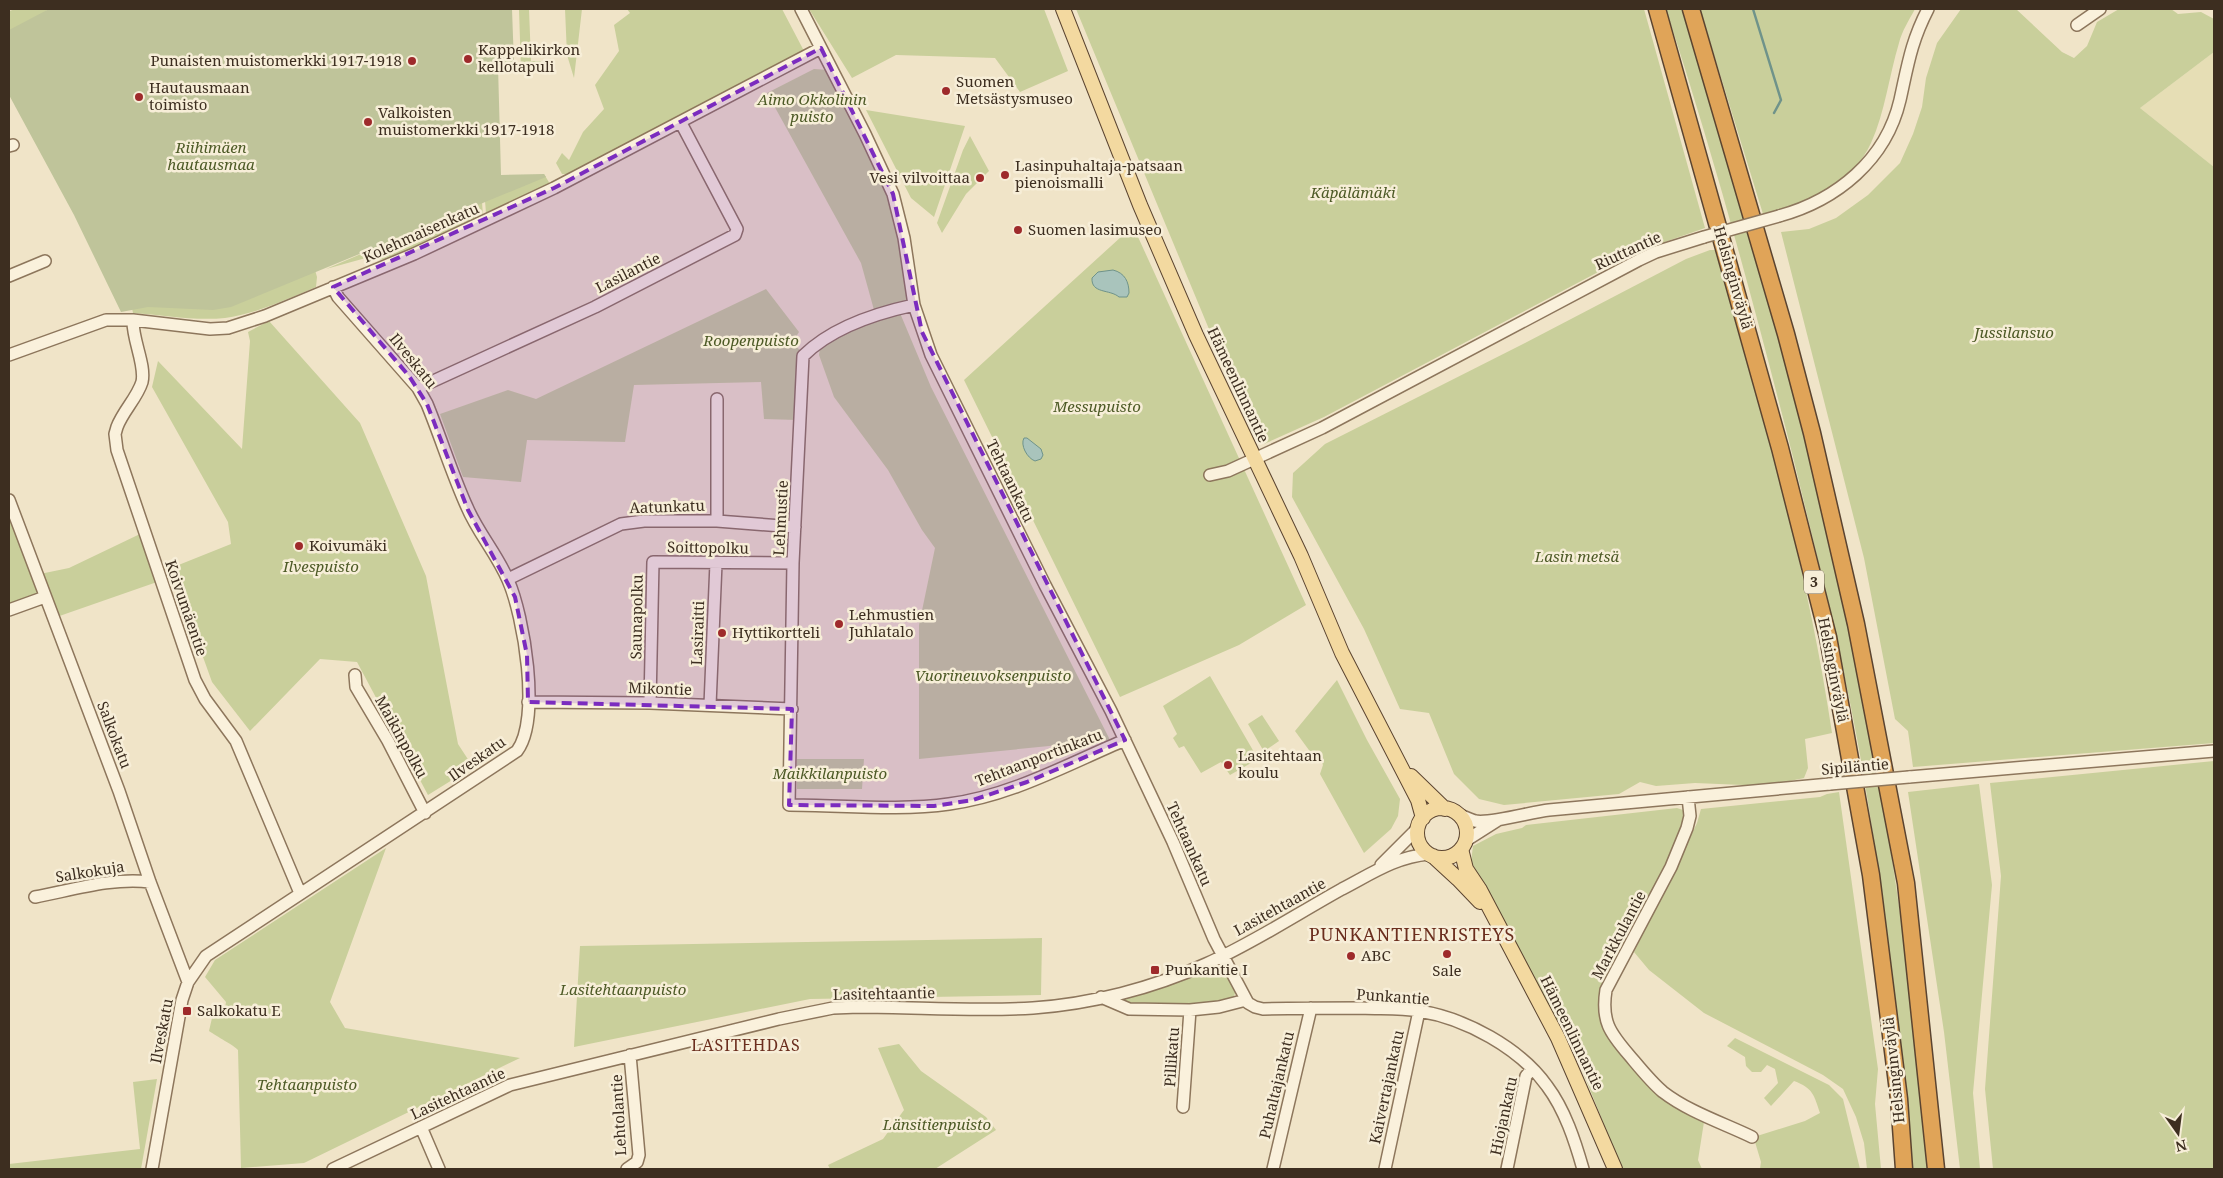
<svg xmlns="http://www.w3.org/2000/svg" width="2223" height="1178" font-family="'Noto Serif',serif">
  <rect width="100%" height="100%" fill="#f0e4c8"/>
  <path fill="#e6deb5" d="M2214,52V167L2140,108Z"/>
  <path fill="#c9cf9b" d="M16,9H46L61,40L9,53V11Z
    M519,9H529L531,61H541V70L521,71Z
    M565,9H582L574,78L567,55Z
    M627,9H782L804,51L567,174H562L556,163L562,153L569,160L583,132L604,109L595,85L619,51L614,25L630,13Z
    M809,9H1044L1068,71L1020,92L995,58L896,55L852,78Z
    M1076,9H1644L1705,228L1636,252L1324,417L1264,444L1253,435Z
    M1666,9H1685C1747,217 1806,425 1851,638C1875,748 1894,861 1908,973C1915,1038 1921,1104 1928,1169H1910C1899,1034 1885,900 1862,766C1844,662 1818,560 1793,457C1755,307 1714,156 1666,9Z
    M1700,9H1915C1909,20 1902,31 1899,43C1889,76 1885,112 1871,143C1852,185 1805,203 1763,214Z
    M1961,9H2016L2062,52L2074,58L2087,46L2097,22L2119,9H2171L2178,14L2201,12L2214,19V52L2140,108L2214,167V743L1913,767L1908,731L1895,719L1864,558L1781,232L1809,229L1836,218L1868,195L1900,163L1913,134L1922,107L1926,78L1937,43Z
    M814,69L829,70L889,193L901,238L910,299L874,310L861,263L767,93Z
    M866,110L965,126L934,217L911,198Z
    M970,136L989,171L966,194L942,233L937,223L963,150Z
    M544,174L550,184L486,213L485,201Z
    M482,202L483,216L388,259L376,260L373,256L326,269Z
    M1133,226L1306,605L1239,645L1120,697L964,380Z
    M1710,250H1716L1719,253C1762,411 1808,570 1832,733L1805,739L1808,768L1804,778L1767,786L1695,783L1656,786L1640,782L1619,794L1504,805L1479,799L1454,774L1429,713L1400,709L1364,629L1292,497L1293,473L1325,444L1525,343L1686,259Z
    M315,270L317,277L316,287C287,299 256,314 225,318C195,321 163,315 133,313L132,308Z
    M766,289L799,332L792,343L801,351L797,420L764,419L761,382L634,385L625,442L527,440L521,482L463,477L440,414L508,390L536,399Z
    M900,313L931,387L1110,740L919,759V625L935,548L922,530L888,470L834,397L819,355L820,347L868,323Z
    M269,321L360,423L426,576L458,744L473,767L428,795L357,662L320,659L250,731L212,682L171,568L231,544L228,522L152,387L158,361L242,449L250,341L248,332Z
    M15,519L35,575L69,568L140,534L157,582L48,620L42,605L9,616V524Z
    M1210,676L1258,759L1230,775L1221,762L1201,773L1184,746L1179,748L1173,738L1177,734L1163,706Z
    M1337,680L1367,740L1400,799L1398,816L1391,829L1364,853L1320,774L1323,765L1321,760L1314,757L1295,731Z
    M1262,715L1279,741L1266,750H1263L1248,724Z
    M797,759H864L862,789H797Z
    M2214,761V1169H1993L1985,1089L2001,876L1990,783Z
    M1979,784L1992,885L1973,1093L1980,1169H1960L1944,1032L1908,792Z
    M1839,792L1878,1069L1875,1104L1881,1169H1867L1864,1143L1856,1117L1843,1089L1823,1075L1704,1013L1649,970L1634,952L1697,823L1701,809L1820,797L1827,794Z
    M1677,808L1683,810L1685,814L1684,825L1627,946L1602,1020L1661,1095L1704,1122L1698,1160L1702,1169H1622L1578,1060L1511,933L1471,862L1473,846L1496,834L1522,828L1526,825Z
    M386,848L330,1002L345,1028L520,1058L304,1163L241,1168L238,1050C235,1046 216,1036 209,1031L212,1018L224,1014L226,1002L205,977L215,960Z
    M1042,938L1041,995L810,999L574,1047L580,946Z
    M1212,967H1221L1229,975L1236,991L1233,998L1227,1002L1178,1006H1129L1122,1003L1123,998L1195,976Z
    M1735,1038L1829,1085L1843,1099L1860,1169H1760L1761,1162L1755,1142L1757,1136L1805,1121L1820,1113C1814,1095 1813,1088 1794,1081L1771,1106L1764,1098L1778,1083L1775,1069L1767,1065L1761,1072H1752L1746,1066L1745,1057L1727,1046Z
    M899,1044L921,1071L986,1117L996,1130L935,1169H830L828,1165L883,1139L904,1110L878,1048Z
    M157,1079L141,1169H9V1164L140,1149L133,1082Z"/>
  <path fill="#bfc49a" d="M49,9H512L514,65L498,66L501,175L544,174L546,177L231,307L213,310L148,307L121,312L74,215L9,95V30Z"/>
  <path fill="#a9c4bc" stroke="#6f938a" d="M1113,270C1125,273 1129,282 1129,293L1127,297H1119C1110,289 1091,294 1092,278L1098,272Z
    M1024,438H1027L1041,449L1043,455L1041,459L1035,461C1027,458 1020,445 1024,438Z"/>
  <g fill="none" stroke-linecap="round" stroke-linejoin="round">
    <path stroke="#6f938a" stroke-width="2.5" d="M1753,9L1781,100L1774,113"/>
    <g stroke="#8d765c" stroke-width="14">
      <path id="minor" d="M801,9L865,134L893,194L904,238L914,305L931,355L1045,585L1111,711L1173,842L1214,939L1248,1003L1255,1007L1263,1009C1296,1008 1329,1008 1362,1008C1381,1009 1400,1008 1419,1011C1465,1018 1520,1048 1547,1086C1565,1110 1575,1141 1583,1169
        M2077,25L2100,9
        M9,146L13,145
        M1779,216C1837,200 1886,160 1900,100C1908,64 1911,42 1928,9
        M9,276L45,261
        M914,305C877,313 831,328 803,356L793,563L789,805C840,805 900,811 949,804C1011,796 1068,764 1125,740
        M133,320C132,339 146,365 142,382C137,398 123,411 117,427L115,434L117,450L195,680L205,699L236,741L300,893
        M9,355L106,320H133L210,329L228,328L265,316L414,254L554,188L821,48
        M418,388L595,307L735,235L737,229L681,123
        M1210,475L1228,471L1322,428L1639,260L1656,252L1704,237
        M9,500L119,791L150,882L188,982
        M717,521L795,527
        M508,579L621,524L644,521H717V399
        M9,610L45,597
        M355,675L356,687L388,741L425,813
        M528,702L650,703L792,709
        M650,703L653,562L793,563
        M710,705L716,563
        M1909,777L2214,751
        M1688,797L1690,816L1687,828L1671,867L1606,990C1601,1021 1610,1033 1629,1055C1640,1068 1651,1082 1663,1092C1689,1112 1723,1123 1752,1137
        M1457,814C1463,816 1469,819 1475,821C1491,824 1531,812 1549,810L1830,784
        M1465,841L1498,820
        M1381,865L1418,828
        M35,897C72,890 113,877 150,882
        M1101,997L1129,1009L1190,1010L1219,1007L1246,1000
        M1183,1107L1190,1010
        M421,1127L439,1169
        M152,1169L182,1000L188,982L206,956L517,751C541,719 524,616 508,580C497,554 478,533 467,507C452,474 441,438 427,404L418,388L338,297L333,287
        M333,1169L510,1085L779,1019L833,1008L859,1007C917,1007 976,1012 1033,1008C1091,1004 1153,988 1206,964C1253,943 1297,914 1342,889C1371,874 1395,857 1429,854
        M627,1169L637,1162L639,1155L630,1055
        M1273,1169L1311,1008
        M1385,1169L1419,1011
        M1507,1169L1526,1076L1532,1069"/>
    </g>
    <g stroke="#5b4430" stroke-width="16">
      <path id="major" d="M1063,9L1140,205L1196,335L1301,556L1342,653L1418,800L1423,818
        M1411,776L1445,809
        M1417 833a25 25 0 1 1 50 0a25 25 0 1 1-50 0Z
        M1461,849L1466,869L1480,890L1558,1038L1615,1169
        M1433,856L1458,879L1480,902"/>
    </g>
    <g stroke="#5b4430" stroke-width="19">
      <path id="highway" d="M1657,9L1780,448L1828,637L1871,875L1899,1099L1904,1169
        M1691,9L1786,334L1812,433L1856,624L1906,883L1936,1169"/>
    </g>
    <use href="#minor" stroke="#faf1dc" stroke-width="11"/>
    <use href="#major" stroke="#f3d9a0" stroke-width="14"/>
    <use href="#highway" stroke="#e0a458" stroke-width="16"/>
    <g stroke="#8d765c" stroke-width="14" stroke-linecap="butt">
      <path id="minor-bridge" d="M1704,237L1779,216
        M1830,784L1909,777"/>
    </g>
    <use href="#minor-bridge" stroke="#faf1dc" stroke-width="11"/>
  </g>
  <path fill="#7b2cbf" fill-opacity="0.2" stroke="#7b2cbf" stroke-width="4" stroke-dasharray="10 6" stroke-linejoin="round" d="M821,48L893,194L922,332L1125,740L1027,782L973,800L934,806L789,805L792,709L528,702L527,655L515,597L468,510L427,404L409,376L333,287L554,188Z"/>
  <g fill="#9e2a2b" stroke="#f7eed8" stroke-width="2">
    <circle cx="468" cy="59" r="5"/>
    <circle cx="412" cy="61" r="5"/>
    <circle cx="946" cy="91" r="5"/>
    <circle cx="139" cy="97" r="5"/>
    <circle cx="368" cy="122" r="5"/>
    <circle cx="1005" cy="175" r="5"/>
    <circle cx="980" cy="178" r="5"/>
    <circle cx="1018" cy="230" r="5"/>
    <circle cx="299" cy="546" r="5"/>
    <circle cx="839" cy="624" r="5"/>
    <circle cx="722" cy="633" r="5"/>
    <circle cx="1228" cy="765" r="5"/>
    <circle cx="1447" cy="954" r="5"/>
    <circle cx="1351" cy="956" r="5"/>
    <rect x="1150" y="965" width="10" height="10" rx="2.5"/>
    <rect x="182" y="1006" width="10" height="10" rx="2.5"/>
  </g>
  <g text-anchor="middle" stroke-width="5" stroke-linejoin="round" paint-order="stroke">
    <rect fill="#f7eed8" stroke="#756857" stroke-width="1" x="1804" y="570.5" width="20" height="23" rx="4"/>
    <g font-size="14" font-weight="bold" fill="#3d2e20">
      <text x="1814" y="587">3</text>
    </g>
    <g font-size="15" fill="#3d2e20" stroke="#f7eed8" text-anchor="start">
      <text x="478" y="55">Kappelikirkon<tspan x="478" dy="17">kellotapuli</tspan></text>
      <text x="402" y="66" text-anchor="end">Punaisten muistomerkki 1917-1918</text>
      <text x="956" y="87">Suomen<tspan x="956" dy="17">Metsästysmuseo</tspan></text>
      <text x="149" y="93">Hautausmaan<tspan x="149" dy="17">toimisto</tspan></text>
      <text x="378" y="118">Valkoisten<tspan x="378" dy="17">muistomerkki 1917-1918</tspan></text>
      <text x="1015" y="171">Lasinpuhaltaja-patsaan<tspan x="1015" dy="17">pienoismalli</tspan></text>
      <text x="970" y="183" text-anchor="end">Vesi vilvoittaa</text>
      <text x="1028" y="235">Suomen lasimuseo</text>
      <text x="309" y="551">Koivumäki</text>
      <text x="849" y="620">Lehmustien<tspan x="849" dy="17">Juhlatalo</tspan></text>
      <text x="732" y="638">Hyttikortteli</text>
      <text x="1238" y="761">Lasitehtaan<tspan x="1238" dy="17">koulu</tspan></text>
      <text x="1361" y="961">ABC</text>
      <text x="1165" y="975">Punkantie I</text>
      <text x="1447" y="976" text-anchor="middle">Sale</text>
      <text x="197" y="1016">Salkokatu E</text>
    </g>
    <g font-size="15" font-style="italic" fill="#4d5a26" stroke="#f7eed8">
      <text x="812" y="105">Aimo Okkolinin<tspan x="812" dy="17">puisto</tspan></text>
      <text x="211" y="153">Riihimäen<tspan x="211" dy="17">hautausmaa</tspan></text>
      <text x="1353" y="198">Käpälämäki</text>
      <text x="2014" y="338">Jussilansuo</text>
      <text x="751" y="346">Roopenpuisto</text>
      <text x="1097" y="412">Messupuisto</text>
      <text x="1577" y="562">Lasin metsä</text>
      <text x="321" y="572">Ilvespuisto</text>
      <text x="993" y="681">Vuorineuvoksenpuisto</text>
      <text x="830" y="779">Maikkilanpuisto</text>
      <text x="623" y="995">Lasitehtaanpuisto</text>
      <text x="307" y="1090">Tehtaanpuisto</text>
      <text x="937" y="1130">Länsitienpuisto</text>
    </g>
    <g font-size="15" fill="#3d2e20" stroke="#f7eed8">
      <text transform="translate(421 233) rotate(-24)" y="5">Kolehmaisenkatu</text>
      <text transform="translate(1628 251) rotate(-25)" y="5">Riuttantie</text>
      <text transform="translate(628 273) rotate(-27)" y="5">Lasilantie</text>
      <text transform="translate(1733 278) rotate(74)" y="5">Helsinginväylä</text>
      <text transform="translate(413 361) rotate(51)" y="5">Ilveskatu</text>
      <text transform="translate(1238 385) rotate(65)" y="5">Hämeenlinnantie</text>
      <text transform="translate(1010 481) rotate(64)" y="5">Tehtaankatu</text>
      <text transform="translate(667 507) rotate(-2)" y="5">Aatunkatu</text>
      <text transform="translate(781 518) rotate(-87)" y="5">Lehmustie</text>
      <text transform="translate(708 548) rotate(1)" y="5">Soittopolku</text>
      <text transform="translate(186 608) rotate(71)" y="5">Koivumäentie</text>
      <text transform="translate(637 617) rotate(-89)" y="5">Saunapolku</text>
      <text transform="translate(698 633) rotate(-88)" y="5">Lasiraitti</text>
      <text transform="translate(1833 670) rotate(79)" y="5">Helsinginväylä</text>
      <text transform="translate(660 689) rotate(2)" y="5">Mikontie</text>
      <text transform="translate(114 735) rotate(69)" y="5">Salkokatu</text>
      <text transform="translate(401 737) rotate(61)" y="5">Maikinpolku</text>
      <text transform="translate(1039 758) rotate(-21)" y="5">Tehtaanportinkatu</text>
      <text transform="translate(477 759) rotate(-35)" y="5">Ilveskatu</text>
      <text transform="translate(1855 767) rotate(-5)" y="5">Sipiläntie</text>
      <text transform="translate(1189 844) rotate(66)" y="5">Tehtaankatu</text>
      <text transform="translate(90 872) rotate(-9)" y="5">Salkokuja</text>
      <text transform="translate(1280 907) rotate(-29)" y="5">Lasitehtaantie</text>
      <text transform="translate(1619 935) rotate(-62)" y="5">Markkulantie</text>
      <text transform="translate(884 994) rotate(-1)" y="5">Lasitehtaantie</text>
      <text transform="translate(1393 997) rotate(4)" y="5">Punkantie</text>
      <text transform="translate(162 1031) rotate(-79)" y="5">Ilveskatu</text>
      <text transform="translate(1572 1033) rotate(64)" y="5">Hämeenlinnantie</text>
      <text transform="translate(1172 1057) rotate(-86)" y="5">Pillikatu</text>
      <text transform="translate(1894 1070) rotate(-96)" y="5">Helsinginväylä</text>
      <text transform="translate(1277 1085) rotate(-77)" y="5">Puhaltajankatu</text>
      <text transform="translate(1387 1087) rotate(-78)" y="5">Kaivertajankatu</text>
      <text transform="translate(458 1094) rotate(-25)" y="5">Lasitehtaantie</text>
      <text transform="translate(619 1115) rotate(-93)" y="5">Lehtolantie</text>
      <text transform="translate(1504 1116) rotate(-78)" y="5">Hiojankatu</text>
    </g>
    <g font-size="16" letter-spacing="1" fill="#6b2e1e" stroke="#f7eed8">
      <text x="746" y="1051">LASITEHDAS</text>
    </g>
    <g font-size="18" letter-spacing="1" fill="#6b2e1e" stroke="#f7eed8">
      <text x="1412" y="941">PUNKANTIENRISTEYS</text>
    </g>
  </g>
  <rect width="2223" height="1178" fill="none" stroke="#3d2e20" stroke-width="20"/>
  <g transform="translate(2178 1133) rotate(166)" stroke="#f7eed8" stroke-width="4" paint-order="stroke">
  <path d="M0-4L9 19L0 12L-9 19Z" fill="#3d2e20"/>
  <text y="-8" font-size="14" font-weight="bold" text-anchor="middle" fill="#3d2e20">N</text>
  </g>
</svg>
